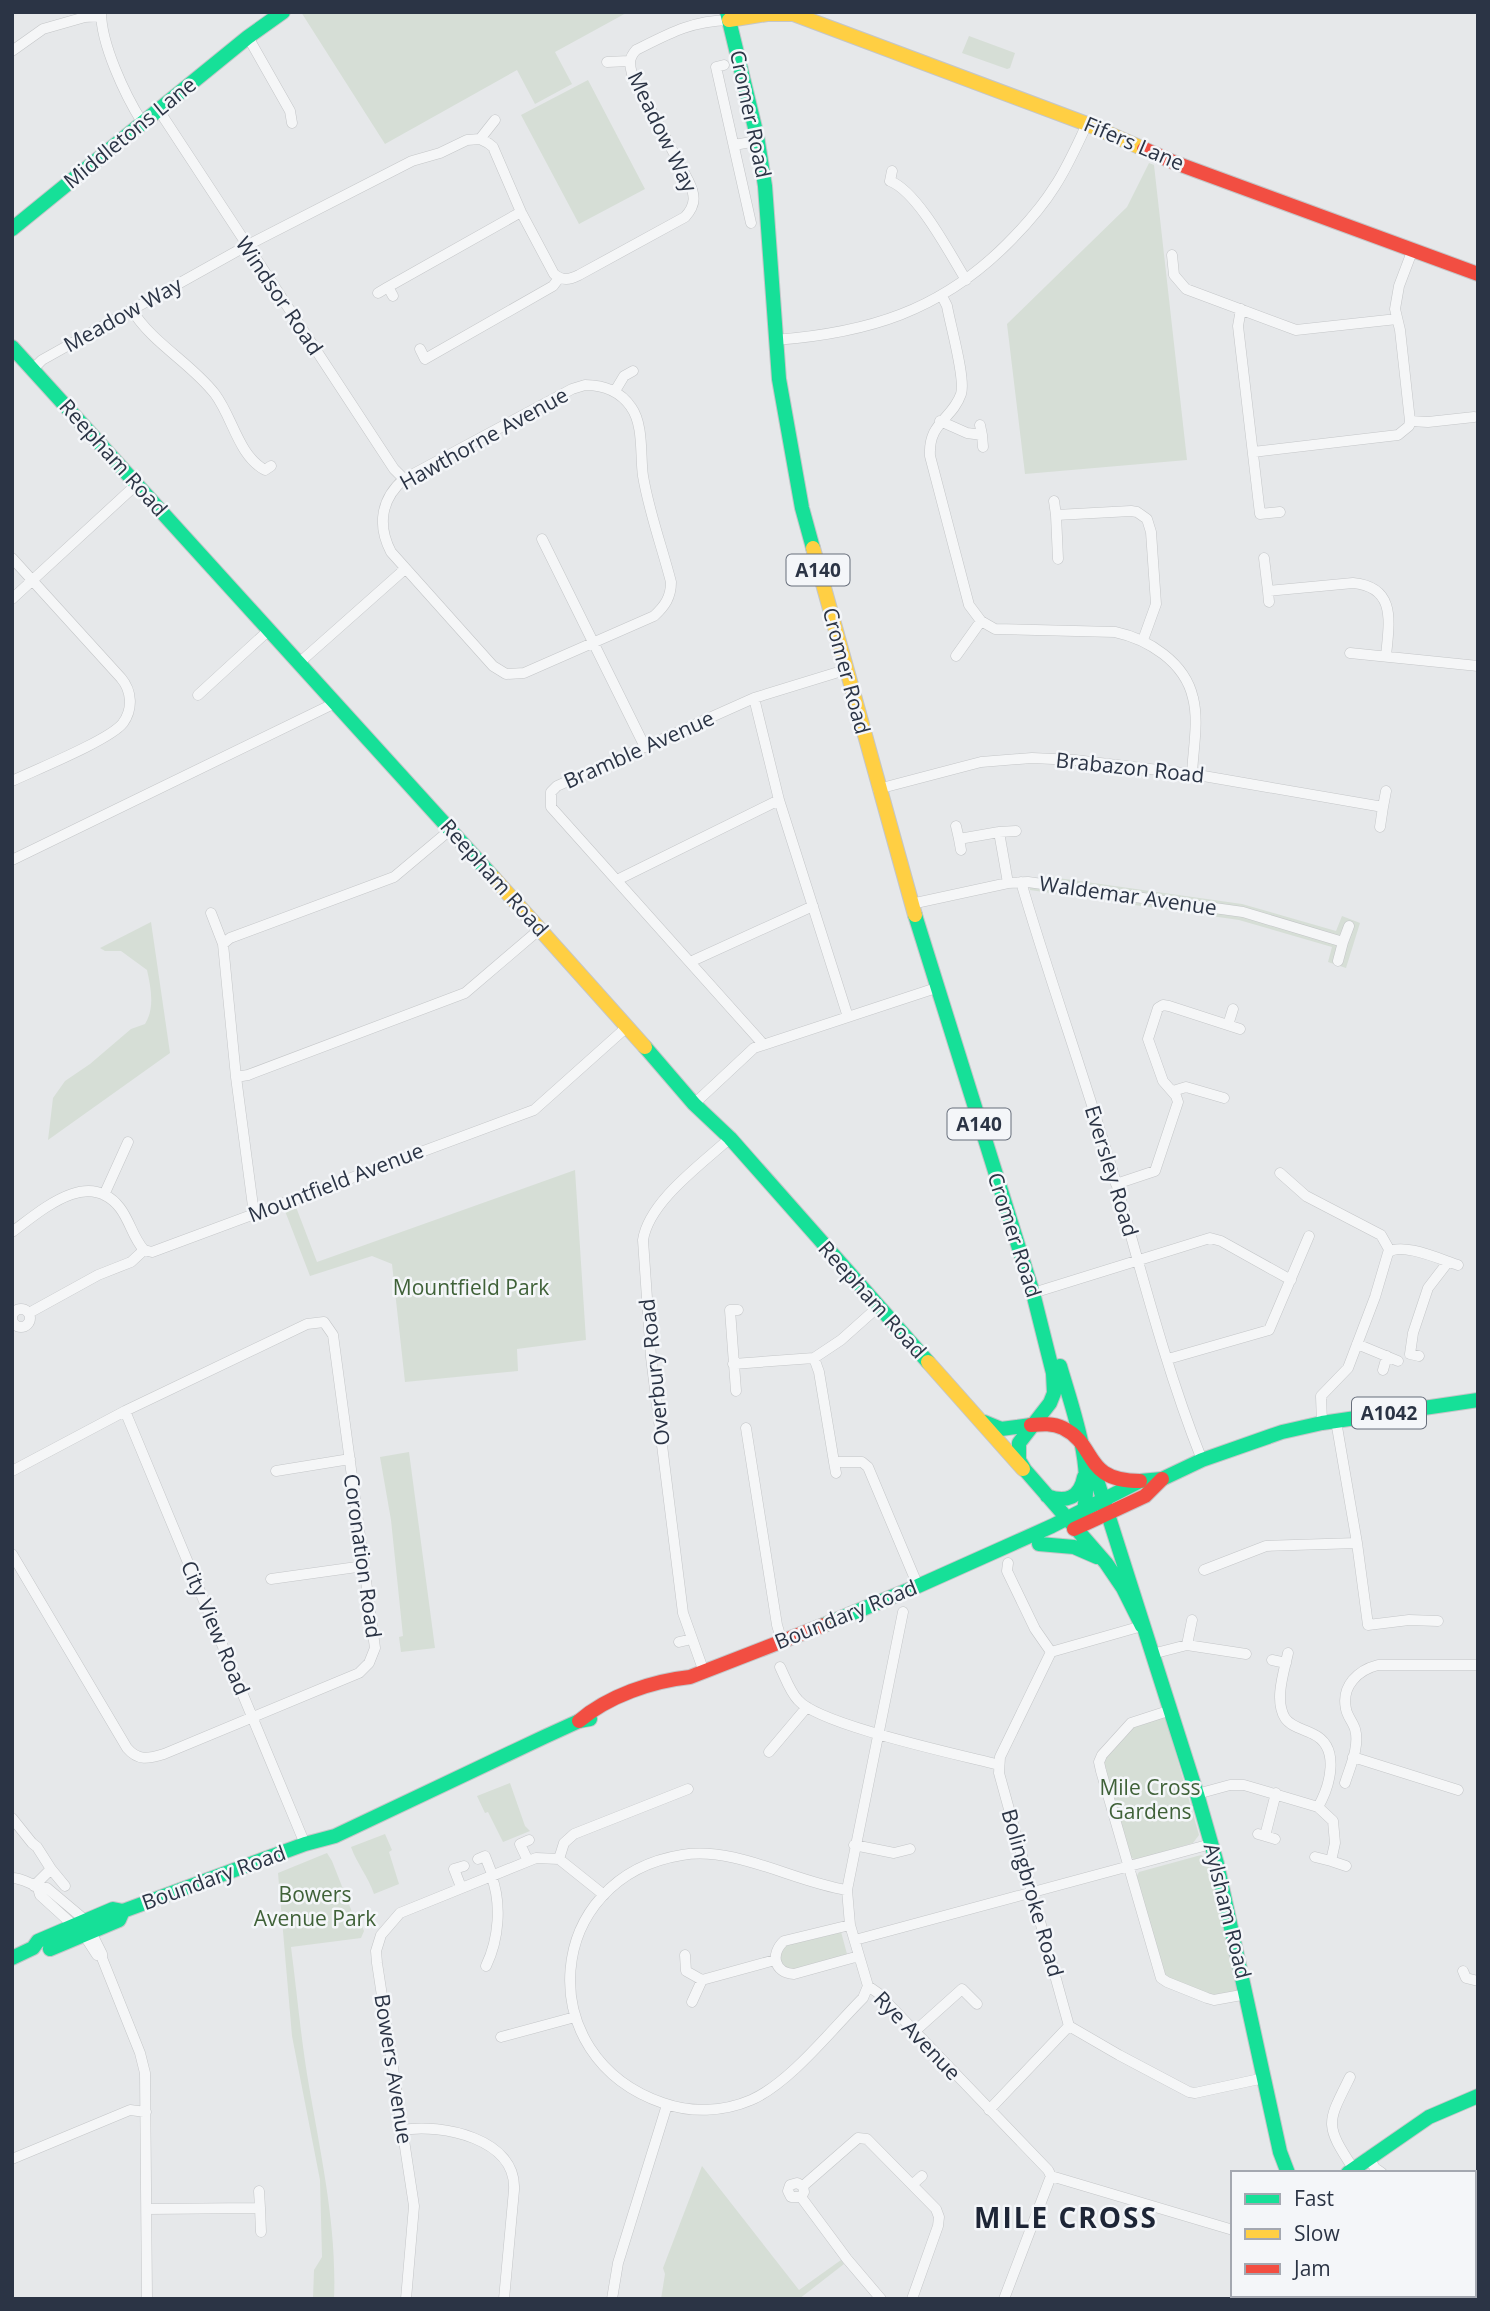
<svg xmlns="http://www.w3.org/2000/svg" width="1490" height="2311" font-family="'Open Sans',sans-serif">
  <rect width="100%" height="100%" fill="#e6e8ea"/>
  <path fill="#d6ded6" d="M301,12H628L555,52L572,84L535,104L517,70L385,144Z
    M969,36L1015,53L1010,68L1007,69L962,53Z
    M588,80L645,189L579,224L521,115Z
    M1149,163L1154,165L1187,460L1025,474L1007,324L1127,207Z
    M1051,877L1242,904L1336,931L1342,916L1360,923L1346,968L1328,962L1332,947L1239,920L1030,890L1028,882L1050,885Z
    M151,922L170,1053L48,1140L53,1098L65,1081L90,1064L131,1029L145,1024C155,1008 151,988 147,970L121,951H105L100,948Z
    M575,1170L586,1340L517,1349L518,1371L405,1382L392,1264L372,1256L310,1276L285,1211L296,1207L317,1262Z
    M409,1452L435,1648L401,1652L399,1637L403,1636L391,1520L380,1457Z
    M1161,1717L1166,1719L1199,1835L1193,1843L1135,1860L1127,1854L1103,1769L1104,1759L1136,1725Z
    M510,1783L525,1826L530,1831L503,1842L488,1812L485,1813L477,1796Z
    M385,1834L392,1850L389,1852L399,1884L374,1894C368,1876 357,1864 351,1847Z
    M327,1853L332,1861L356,1922L361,1923L364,1931L361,1938L291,1947C297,1993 301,2040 309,2086C321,2156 337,2227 334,2299H313L314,2270L322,2257L320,2180L292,2036L278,1873Z
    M1201,1855L1207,1858L1238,1990C1221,2005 1174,1988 1161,1973L1135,1879L1139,1872Z
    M840,1928L847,1954L793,1970L787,1969L778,1960L785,1944Z
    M702,2166L799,2290L841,2260L844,2264L799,2299H661L665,2274L663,2268Z"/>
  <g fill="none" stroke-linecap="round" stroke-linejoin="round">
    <g stroke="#c4c6c8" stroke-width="11">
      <path id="street" d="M101,12C101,44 125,95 142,122
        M248,37L290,111L292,123
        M12,51L43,29L85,17L101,16
        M607,62L629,61
        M724,65L716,67L751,223
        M158,109L394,469L404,479
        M480,139L495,120
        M734,145L757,141
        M892,171L890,181C918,192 950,254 966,280
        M1172,255L1174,275L1186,289L1296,330L1397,319
        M378,293L388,287
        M393,296L388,287L521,212
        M942,296L947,306C950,324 966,379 961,394C952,420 928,422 930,456L969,605L981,621L995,629L1115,632C1148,639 1185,662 1193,698C1199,721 1193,750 1192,774
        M1241,309L1238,326L1260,514L1280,512
        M132,310C152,343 191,363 215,394C233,418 238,455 265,470L271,466
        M775,340C868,333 940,311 1007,244C1025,226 1042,207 1055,186C1068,166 1077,145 1087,124
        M420,349L425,359L553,286L559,278
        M33,369L42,360L246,246L412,161L440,153L467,140L480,139L488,143L493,147L521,212L554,274C563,281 569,280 579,275L685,217C697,204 695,194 688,180L632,74C629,63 629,58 636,50C670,33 691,21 729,20
        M585,385C604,385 620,391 631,407C644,425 640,456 643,476C649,512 662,547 671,582C671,597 665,606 654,616L524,673L506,674L493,666L391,552C377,525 381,499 404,479L572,389Z
        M615,391L624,376L633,371
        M940,421L967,433L982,435L980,425
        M1410,421L1400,330L1395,309L1399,286L1413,249
        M982,435L983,447
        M1253,452L1398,435L1409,426L1410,421L1428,422L1474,417
        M1054,501L1056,515L1131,511L1137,512L1147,519L1151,532L1156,604L1143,640
        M1056,515L1058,559
        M542,539L645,747
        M12,558L121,678C132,691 133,709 123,723C110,740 35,770 12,781
        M1264,558L1268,591L1353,583C1397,587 1389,623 1386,656
        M1268,591L1269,602
        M12,599L137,484
        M1350,653L1478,666
        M956,656L981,621
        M299,663L405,569
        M198,695L269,630
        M754,698L779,800L848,1017
        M878,789L981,762L1032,758L1075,760L1192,774L1383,807L1386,791
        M956,826L959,839L999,832L1016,831
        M1380,827L1383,807
        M999,832L1008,883
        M959,839L961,850
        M12,860L335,703
        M617,880L779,800
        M1021,882C1051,984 1087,1084 1117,1186C1143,1278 1167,1372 1202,1460
        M911,904L1008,883L1028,882L1243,912L1343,942L1349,926
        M211,913L223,944L236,1077L254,1214
        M223,944L230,938L394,877L450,830
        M1338,961L1343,942
        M690,962L813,906
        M1228,1025L1233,1009
        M763,1044L551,807V792L557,786L754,698L845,670
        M236,1077L248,1075L465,993L540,929
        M1173,1091L1186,1087L1224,1098
        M694,1104L754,1048L936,988
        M1280,1173L1306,1196L1381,1235L1390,1251
        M1116,1184L1155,1171L1178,1102L1176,1096L1163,1081L1148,1039L1158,1008L1163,1005L1169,1006L1240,1029
        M104,1195L128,1142
        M12,1232C41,1211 88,1167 120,1208C130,1221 133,1238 144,1250
        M144,1250L152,1252L534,1110L628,1026
        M1033,1293L1210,1238L1221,1241L1291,1280
        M12 1318a9 9 0 1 1 18 0a9 9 0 1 1-18 0Z
        M29,1313L98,1275L131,1262L144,1250
        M1357,1344L1398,1361
        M1419,1356L1410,1354L1413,1333L1428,1288L1448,1262
        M814,1358L819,1372L834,1462H862L868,1467L918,1586
        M1168,1359L1269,1330L1309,1236
        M733,1364L814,1358L841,1340L878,1307
        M1383,1370L1387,1356
        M736,1391L730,1310H738
        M125,1411L305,1844
        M1336,1421L1357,1543L1368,1625L1409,1620L1438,1621
        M1322,1423L1321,1396L1348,1368L1375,1297L1388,1253C1400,1241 1442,1260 1458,1265
        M746,1428L777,1625L782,1642
        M834,1462L836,1473
        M12,1471L125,1411L307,1324L324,1322L333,1335L375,1648L369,1663L359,1673L164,1754C148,1759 138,1761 127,1748L12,1554
        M276,1471L350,1459
        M1008,1563L1007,1571L1035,1629L1051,1652
        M1204,1570L1266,1546L1357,1543
        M271,1579L364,1566
        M903,1612L847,1890L850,1925L868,1986L878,1993L1048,2170L1051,2176L1233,2230
        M1142,1626L1051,1652L1000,1757L999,1773L1069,2026L1119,2055L1189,2092L1195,2093L1264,2078
        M679,1642L692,1639
        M1187,1645L1192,1620
        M1288,1653C1284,1672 1274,1700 1285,1718C1291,1727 1304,1729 1313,1734C1341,1747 1330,1786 1318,1807
        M1152,1654L1187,1645L1246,1654
        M1272,1660L1286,1663
        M780,1667C785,1677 790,1692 798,1700C819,1725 961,1755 999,1765
        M704,1672L683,1613L651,1357L643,1240C649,1201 702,1164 730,1138
        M1171,1710L1131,1723L1102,1755L1099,1762L1101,1771L1161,1978L1167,1982L1207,1998L1214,2000L1247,1994
        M769,1752L807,1707
        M1353,1757L1458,1790
        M1345,1783C1350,1767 1360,1746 1355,1729C1353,1722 1347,1716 1346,1709C1341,1686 1358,1670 1378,1665H1478
        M1197,1794L1230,1785H1244L1318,1807L1333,1821L1335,1843L1331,1861L1315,1857
        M12,1818L32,1843L37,1847L51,1869L34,1886
        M1258,1834L1265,1836L1276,1793
        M1265,1836L1275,1839
        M854,1845L894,1853L910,1849
        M478,1859L485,1856L492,1874
        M559,1859L564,1843L574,1834L688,1789
        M528,1861L520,1844L529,1840
        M1331,1861L1346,1866
        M51,1869L65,1886
        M12,1878C25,1878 34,1888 47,1888L85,1920L102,1954V1958L140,2053L145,2073L147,2299
        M461,1887L454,1869L464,1866
        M38,1888L40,1895L84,1935L97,1955
        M847,1890C794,1882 736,1846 682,1855C544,1877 529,2057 663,2103C691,2113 723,2112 751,2100C790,2083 832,2029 863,1998L868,1986
        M850,1925L784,1941C770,1954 774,1973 794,1974L859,1956
        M855,1940L1211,1844
        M685,1955L686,1971L702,1980L775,1960
        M486,1966C499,1939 502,1903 491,1875
        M1463,1971L1466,1978L1478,1981
        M692,2002L702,1980
        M914,2032L962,1989L977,2004
        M501,2037L575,2017
        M1350,2077C1327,2123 1324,2124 1353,2168
        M989,2110L1069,2026
        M402,2130C442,2123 517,2139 514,2190L504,2299
        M1368,2157L1375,2168L1382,2173
        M12,2159L130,2110L146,2112
        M913,2184L922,2176
        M803,2186L797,2183L790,2185L788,2191L791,2197H801L804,2192L803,2186L858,2138L867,2139L936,2209L939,2217L938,2226L912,2299
        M801,2197L847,2259L881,2299
        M260,2208L261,2232
        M147,2209L260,2208L259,2191
        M1329,2295L1330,2299
        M406,2299L414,2206L377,1963L376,1951L381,1935L400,1913L536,1858L559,1859L604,1895
        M612,2299L618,2263L667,2105
        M1004,2299L1051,2176"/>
    </g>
    <g stroke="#c4c6c8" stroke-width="16">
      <path id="fast" d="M727,12L757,136L765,186L779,379L802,508L813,548
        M12,229L248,37L283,12
        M12,347L493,877
        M915,915L1033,1293L1053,1373L1054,1393L1050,1403L1019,1443V1460L1025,1470L1106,1563L1123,1588L1142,1626
        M645,1047L694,1104L730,1138L928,1362
        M1060,1366C1074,1414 1094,1466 1083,1516
        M984,1422L1001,1429L1031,1425
        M1091,1461L1197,1794L1217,1864L1280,2152L1288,2173
        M1047,1496C1066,1503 1080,1498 1084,1477
        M1039,1544L1074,1547L1097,1557
        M824,1625L918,1586L1052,1526L1140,1481L1162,1479L1202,1460L1282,1432L1322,1423L1478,1400
        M50,1949L119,1920L123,1911
        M12,1958L33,1948L38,1941L113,1909L123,1911L305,1844L335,1836L544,1737L579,1721L590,1719
        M1348,2173L1429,2117L1478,2096
        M1310,2295L1311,2299
        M1266,2299L1268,2295"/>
    </g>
    <g stroke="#c4c6c8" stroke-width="16">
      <path id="slow" d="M788,12L1087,124L1144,149
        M729,20L767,14H791
        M813,548L915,915
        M493,877L645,1047
        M928,1362L1023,1469"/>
    </g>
    <g stroke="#c4c6c8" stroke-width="16">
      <path id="jam" d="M1144,149L1173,162L1478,274
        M1031,1425C1042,1424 1053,1423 1063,1428C1098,1445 1082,1481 1140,1481
        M1074,1529L1145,1496L1162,1479
        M579,1721C608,1696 652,1681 690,1677L824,1625"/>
    </g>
    <use href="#street" stroke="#f5f6f7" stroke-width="10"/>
    <use href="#fast" stroke="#16e098" stroke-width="14"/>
    <use href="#slow" stroke="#ffcf43" stroke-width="14"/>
    <use href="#jam" stroke="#f24e42" stroke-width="14"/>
  </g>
  <g text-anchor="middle" stroke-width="5" stroke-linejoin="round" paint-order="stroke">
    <g fill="#f4f6f9" stroke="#676e7b" stroke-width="2">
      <rect x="786.5" y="554.5" width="63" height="31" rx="5"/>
      <rect x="947.5" y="1108.5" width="63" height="31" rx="5"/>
      <rect x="1352" y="1397.5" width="74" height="31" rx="5"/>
    </g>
    <g font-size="19" font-weight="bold" fill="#2b3445">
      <text x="818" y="577">A140</text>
      <text x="979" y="1131">A140</text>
      <text x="1389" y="1420">A1042</text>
    </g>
    <g font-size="21" fill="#2b3445" stroke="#f4f6f9">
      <text transform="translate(750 114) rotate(78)" y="7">Cromer Road</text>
      <text transform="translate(662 132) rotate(64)" y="7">Meadow Way</text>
      <text transform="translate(130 133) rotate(-39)" y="7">Middletons Lane</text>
      <text transform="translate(1134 144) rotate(23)" y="7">Fifers Lane</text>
      <text transform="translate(279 296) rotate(56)" y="7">Windsor Road</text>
      <text transform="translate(123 315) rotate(-29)" y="7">Meadow Way</text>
      <text transform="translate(484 439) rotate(-29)" y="7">Hawthorne Avenue</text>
      <text transform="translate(113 458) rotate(48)" y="7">Reepham Road</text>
      <text transform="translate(846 671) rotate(75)" y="7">Cromer Road</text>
      <text transform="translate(639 750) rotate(-24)" y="7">Bramble Avenue</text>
      <text transform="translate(1130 768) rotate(6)" y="7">Brabazon Road</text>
      <text transform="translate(494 878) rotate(48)" y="7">Reepham Road</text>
      <text transform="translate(1128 896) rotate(8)" y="7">Waldemar Avenue</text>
      <text transform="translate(1111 1171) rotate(73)" y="7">Eversley Road</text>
      <text transform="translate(336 1183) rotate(-21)" y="7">Mountfield Avenue</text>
      <text transform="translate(1014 1235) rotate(72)" y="7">Cromer Road</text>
      <text transform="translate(872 1300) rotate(48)" y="7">Reepham Road</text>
      <text transform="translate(655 1372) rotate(-96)" y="7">Overbury Road</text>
      <text transform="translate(362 1556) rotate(82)" y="7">Coronation Road</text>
      <text transform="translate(846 1615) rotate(-22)" y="7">Boundary Road</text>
      <text transform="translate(215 1628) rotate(67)" y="7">City View Road</text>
      <text transform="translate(214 1878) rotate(-20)" y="7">Boundary Road</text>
      <text transform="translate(1032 1893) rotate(74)" y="7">Bolingbroke Road</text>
      <text transform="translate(1227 1911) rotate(76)" y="7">Aylsham Road</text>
      <text transform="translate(917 2036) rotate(46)" y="7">Rye Avenue</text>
      <text transform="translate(393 2069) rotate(81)" y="7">Bowers Avenue</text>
    </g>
    <g font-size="21" fill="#3f6138" stroke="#f4f6f9">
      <text x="471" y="1295">Mountfield Park</text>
      <text x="1150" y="1795">Mile Cross<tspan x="1150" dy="24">Gardens</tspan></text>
      <text x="315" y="1902">Bowers<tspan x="315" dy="24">Avenue Park</tspan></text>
    </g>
    <g font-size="28" font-weight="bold" letter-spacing="2" fill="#1d2536" stroke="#f4f6f9">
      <text x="1066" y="2228">MILE CROSS</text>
    </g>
  </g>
  <rect width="1490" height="2311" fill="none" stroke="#2b3445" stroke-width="28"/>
  <rect x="1231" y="2171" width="245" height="126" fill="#f4f6f9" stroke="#a4a8b1" stroke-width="2"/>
  <rect x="1245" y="2194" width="35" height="10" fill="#16e098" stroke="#a4a8b1" stroke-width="2"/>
  <text x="1294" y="2206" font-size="21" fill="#2b3445">Fast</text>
  <rect x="1245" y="2229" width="35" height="10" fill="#ffcf43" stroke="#a4a8b1" stroke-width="2"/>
  <text x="1294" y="2241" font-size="21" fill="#2b3445">Slow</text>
  <rect x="1245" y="2264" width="35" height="10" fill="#f24e42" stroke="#a4a8b1" stroke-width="2"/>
  <text x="1294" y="2276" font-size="21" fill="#2b3445">Jam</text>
</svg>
